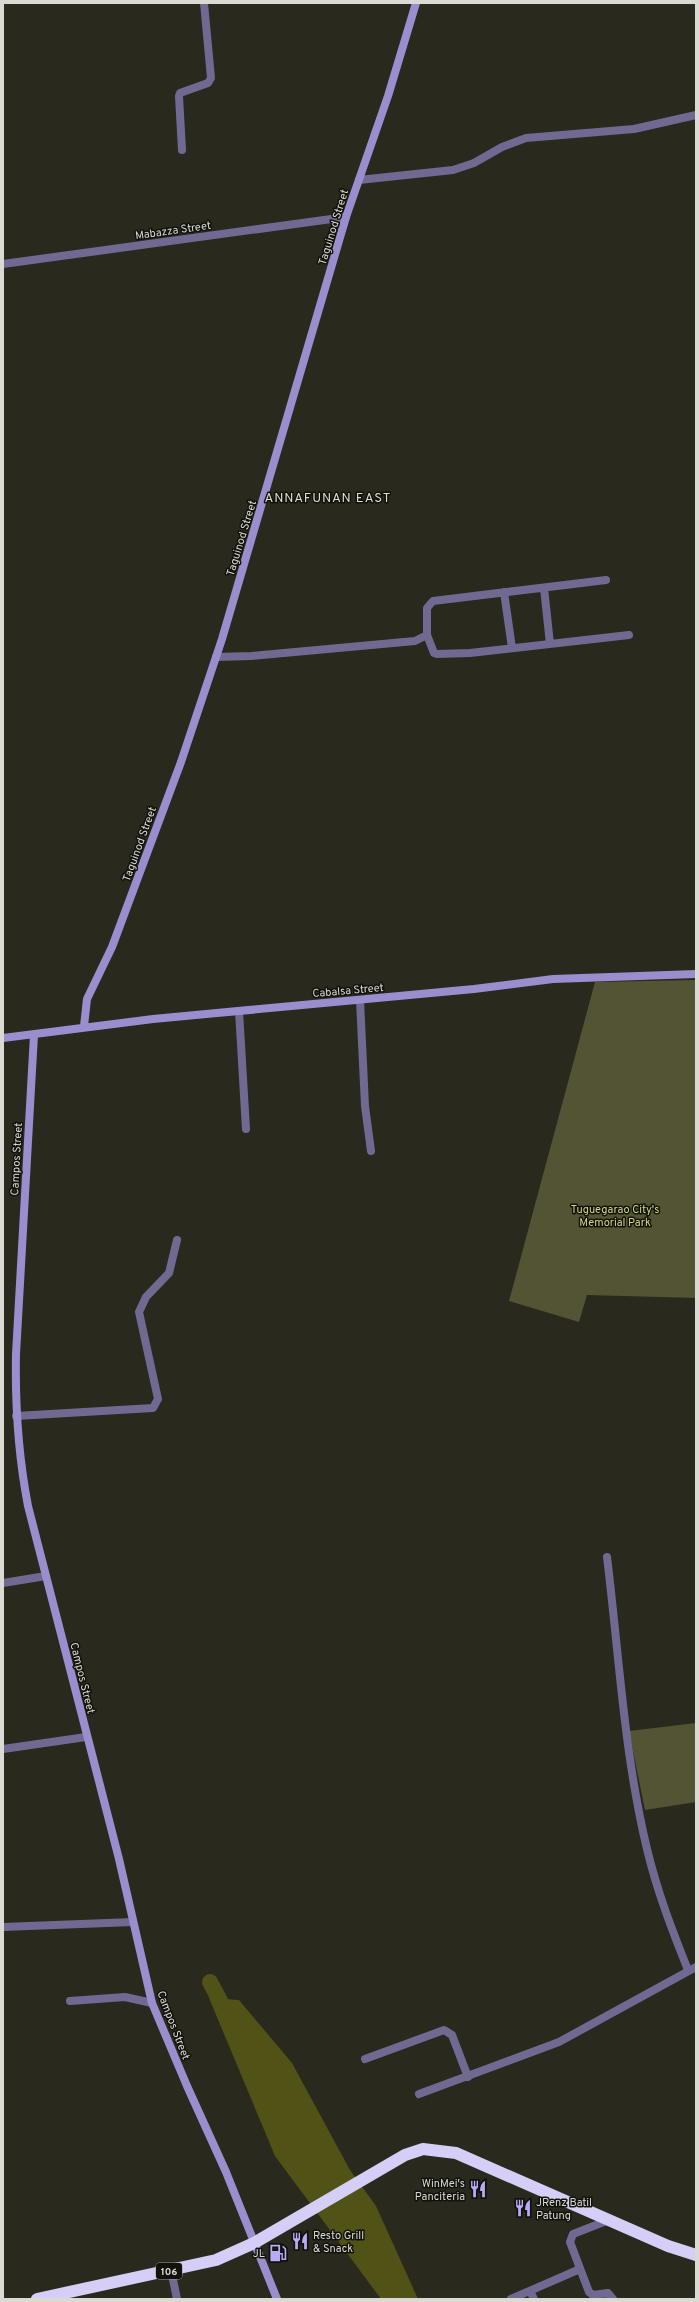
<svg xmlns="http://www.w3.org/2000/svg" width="699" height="2302" font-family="Overpass,sans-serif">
  <rect width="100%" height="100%" fill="#29291d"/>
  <path fill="#535434" d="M696,980V1298L587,1295L579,1322L509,1301L595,982Z
    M696,1723V1802L645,1810L629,1731Z"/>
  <path fill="#505216" d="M209,1998L239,2000L292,2063L350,2170L376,2206L418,2299H381L275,2156Z"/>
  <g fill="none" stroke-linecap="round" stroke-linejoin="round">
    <path stroke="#505216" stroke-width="16" d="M210,1982L229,2018"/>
    <path stroke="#706a92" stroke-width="8" d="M182,150L179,96L180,93L208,83L211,78L204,3
      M359,180L453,170L474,163L502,147L526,138L634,129L696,115
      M3,264L346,217
      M544,588L550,644
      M504,592L512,648
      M427,635L434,653L437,654L470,653L629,635
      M216,657L251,656L415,641L427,635V608L433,601L606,580
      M360,1000L365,1106L371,1151
      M239,1011L246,1129
      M16,1416L153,1408L158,1399L139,1312L146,1297L169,1273L177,1240
      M607,1557C619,1654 624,1754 647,1849C657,1891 672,1930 688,1970
      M3,1583L46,1576
      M3,1749L86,1737
      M3,1927L133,1922
      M70,2001L125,1997L152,2003
      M365,2059L444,2030L452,2035L468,2077
      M419,2094L559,2042L696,1967
      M609,2220L573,2234L570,2242L589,2292L593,2295L608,2293L613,2299
      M171,2270L177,2299
      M530,2291L534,2299
      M511,2299L580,2269"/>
    <path stroke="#9a8ecf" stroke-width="8" d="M84,1026L87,999L112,947L181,762L222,639L346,217L388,96L416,3
      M34,1035L16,1354C15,1407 18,1454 28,1506L119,1859L152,2003L187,2086L226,2172L277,2299
      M3,1038L153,1019L474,989L553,979L696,974"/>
    <path stroke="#d5cff8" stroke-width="12" d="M37,2299L216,2260L254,2243L405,2155L423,2149L456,2153L668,2246L696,2255"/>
  </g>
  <defs>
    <g id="restaurant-bare" transform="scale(1.38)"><path d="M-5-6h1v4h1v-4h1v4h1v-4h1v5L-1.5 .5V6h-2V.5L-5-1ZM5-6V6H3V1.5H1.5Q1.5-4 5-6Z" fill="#b8abf7" stroke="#11120c" stroke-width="2.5" paint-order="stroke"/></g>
    <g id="fuel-bare" transform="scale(1.38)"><path d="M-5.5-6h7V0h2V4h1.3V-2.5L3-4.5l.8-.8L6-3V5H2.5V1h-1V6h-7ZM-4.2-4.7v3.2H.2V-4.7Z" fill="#b8abf7" stroke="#11120c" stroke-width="2.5" paint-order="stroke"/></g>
  </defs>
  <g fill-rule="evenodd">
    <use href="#restaurant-bare" x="478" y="2189"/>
    <use href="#restaurant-bare" x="523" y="2208"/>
    <use href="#restaurant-bare" x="300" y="2241"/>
    <use href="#fuel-bare" x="278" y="2253"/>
  </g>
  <g text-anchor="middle" stroke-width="3" stroke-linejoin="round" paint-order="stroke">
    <rect fill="#11120c" stroke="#9e9e97" stroke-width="1" x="156" y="2263" width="26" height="16" rx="3"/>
    <g font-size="10" font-weight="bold" fill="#dadad2">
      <text x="169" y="2275">106</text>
    </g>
    <g font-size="11" fill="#dadad2" stroke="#11120c">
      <text transform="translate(333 227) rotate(-73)" y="4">Taguinod Street</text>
      <text transform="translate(173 230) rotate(-8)" y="4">Mabazza Street</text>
      <text transform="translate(241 538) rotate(-73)" y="4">Taguinod Street</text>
      <text transform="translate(139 844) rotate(-70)" y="4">Taguinod Street</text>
      <text transform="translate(348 990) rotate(-5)" y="4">Cabalsa Street</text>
      <text transform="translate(16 1159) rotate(-87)" y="4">Campos Street</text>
      <text transform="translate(83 1678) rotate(76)" y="4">Campos Street</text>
      <text transform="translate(174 2025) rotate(69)" y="4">Campos Street</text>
    </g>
    <g font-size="11" fill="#d4d781" stroke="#11120c">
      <text x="615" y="1213">Tuguegarao City's<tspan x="615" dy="13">Memorial Park</tspan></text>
    </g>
    <g font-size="11" fill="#dadad2" stroke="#11120c" text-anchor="end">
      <text x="465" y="2187">WinMei's<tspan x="465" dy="13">Panciteria</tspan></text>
      <text x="536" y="2206" text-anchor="start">JRenz Batil<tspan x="536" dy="13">Patung</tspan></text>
      <text x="313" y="2239" text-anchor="start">Resto Grill<tspan x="313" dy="13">&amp; Snack</tspan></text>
      <text x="265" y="2257">JL</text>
    </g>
    <g font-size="13" letter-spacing="1" fill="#dedfcf" stroke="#11120c">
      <text x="328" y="502">ANNAFUNAN EAST</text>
    </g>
  </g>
  <rect width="699" height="2302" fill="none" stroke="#dadad2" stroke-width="8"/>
</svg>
